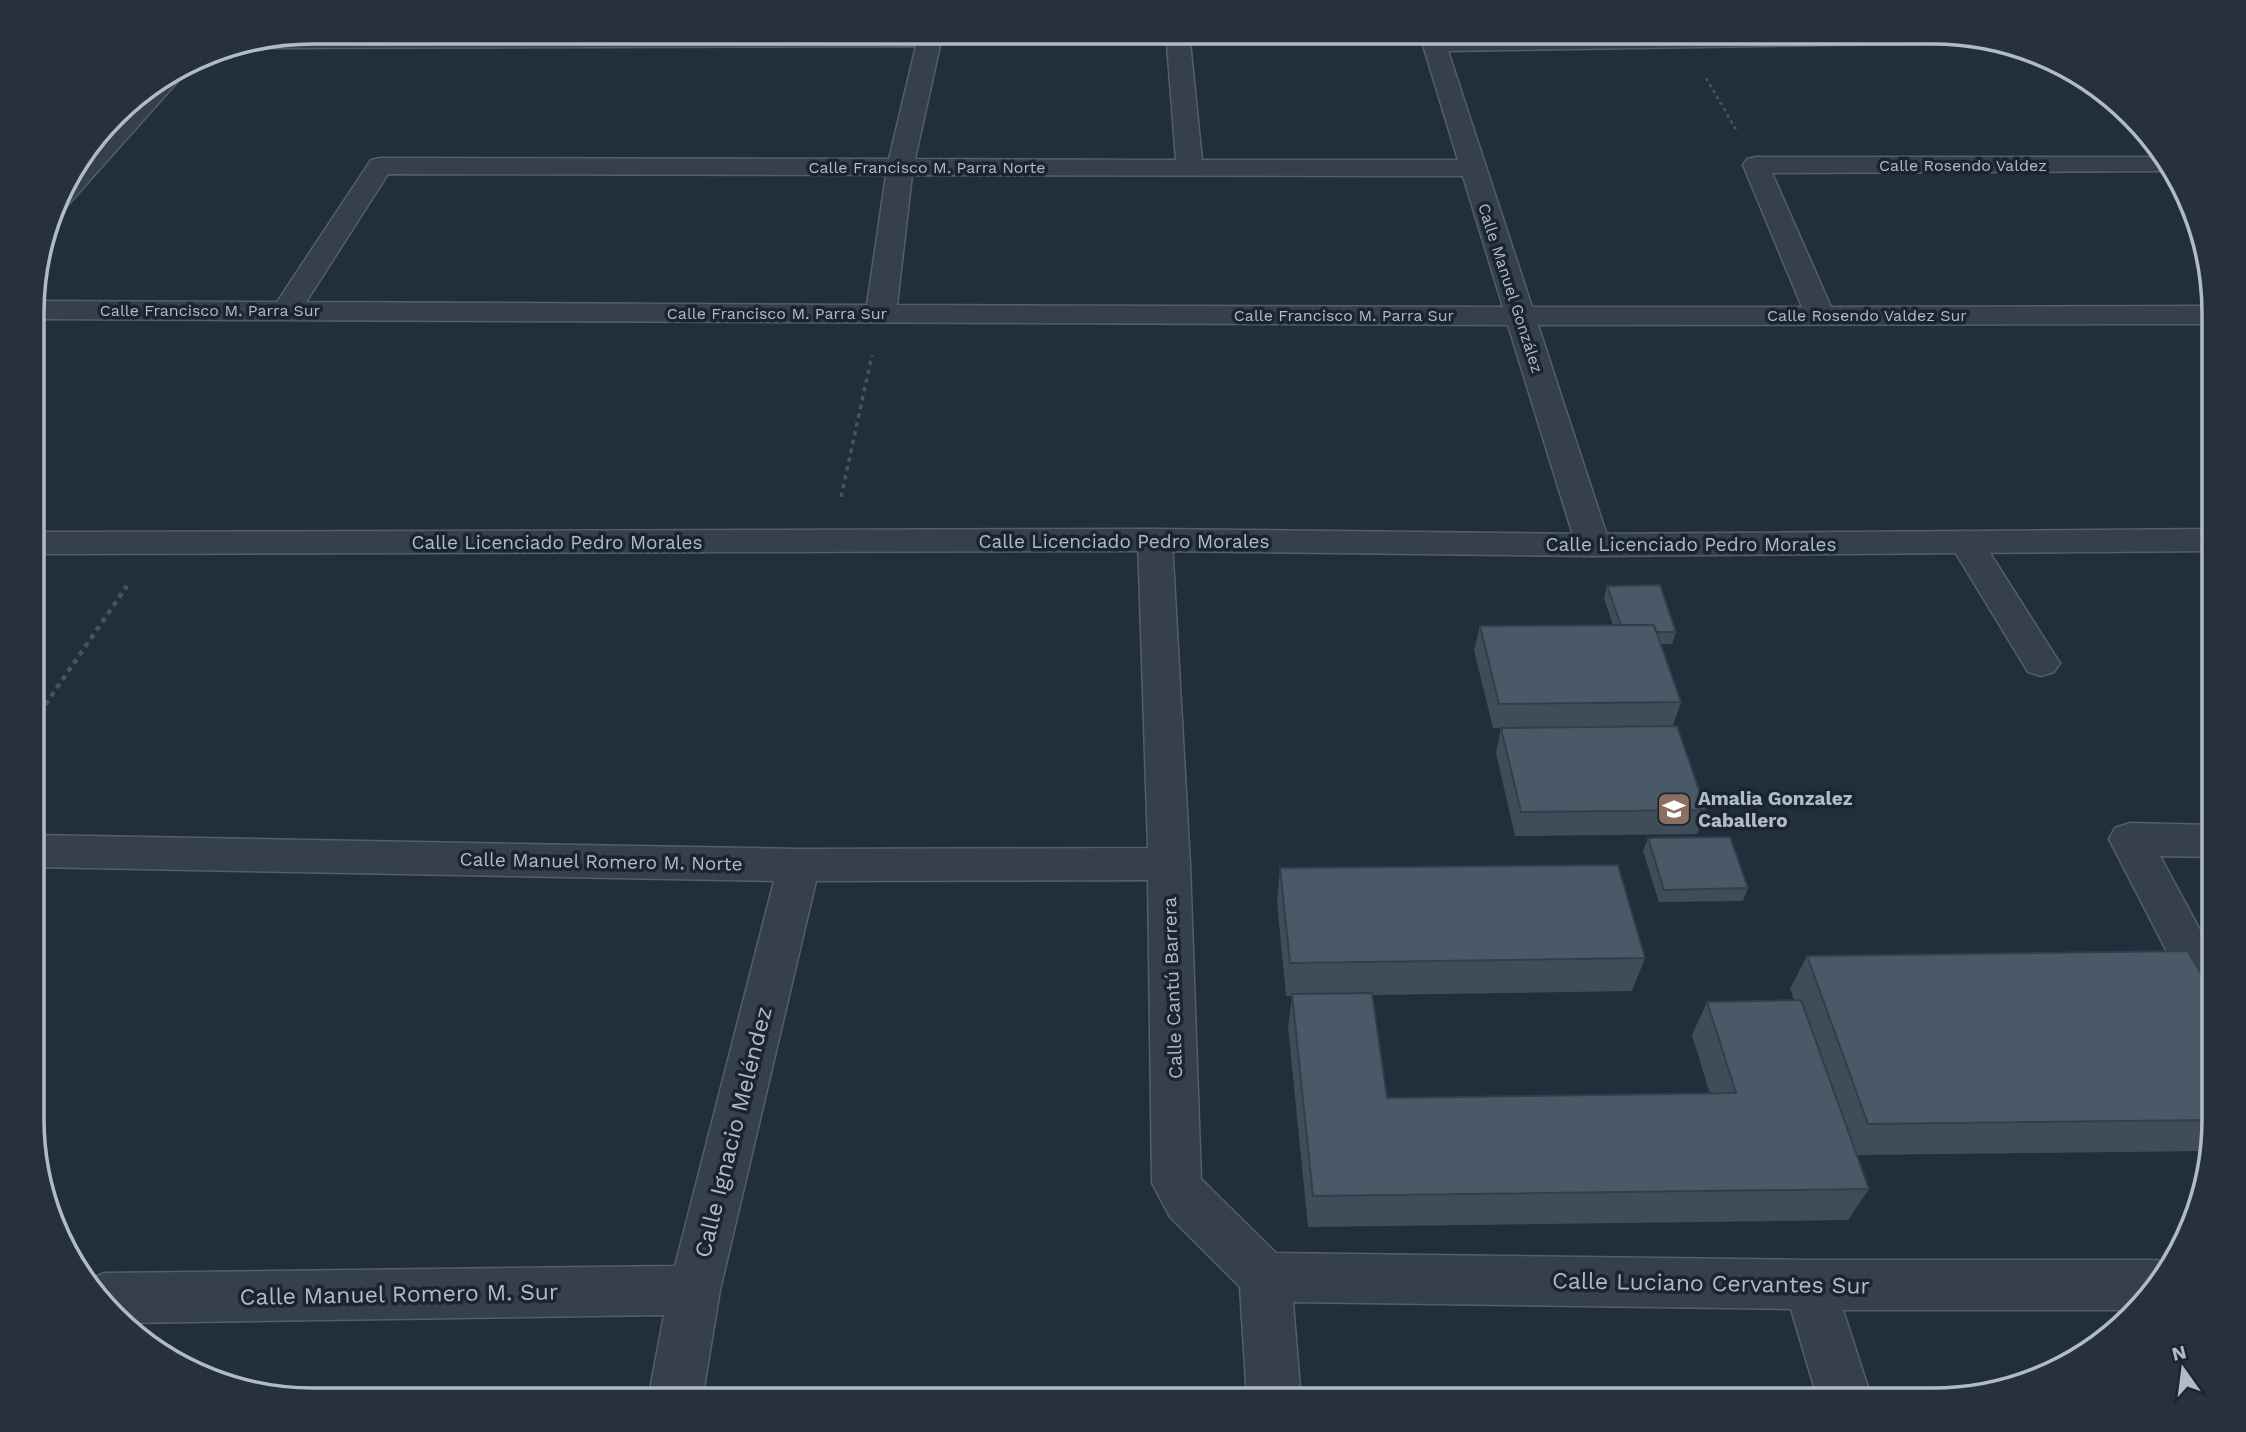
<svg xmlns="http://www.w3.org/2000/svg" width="2246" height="1432" font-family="'Work Sans',sans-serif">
  <rect width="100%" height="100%" fill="#212e3b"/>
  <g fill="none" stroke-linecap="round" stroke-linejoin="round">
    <g stroke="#535e69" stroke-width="3">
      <path id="minor" d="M943,32L915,159L1176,160L1166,32H1189L1202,160H1458L1419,32H1441L1443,37L1934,32L1973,38L1963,43L1448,51L1532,307H1802L1743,165L1747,159L1756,157H2163L2176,171L1772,173L1831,307L2214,306V324L1538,325L1610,545L1605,553L1593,556L1581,553L1576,545L1508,325L34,319V301L277,302L371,160L380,158L889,159L916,46L264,48L254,43L300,34ZM388,174L886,175L867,305L306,302ZM912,175L1463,176L1503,307L897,305Z
        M1155,529L1167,532L1172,540L1190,864L1201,1179L1276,1253L1810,1260H2157L2172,1266L2167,1276L2131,1310H1843L1872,1400H1818L1791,1309L1293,1302L1301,1400H1247L1240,1287L1170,1217L1152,1183L1148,880L816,881L720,1290L702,1400H648L664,1315L128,1323L88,1280L104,1273L675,1266L774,881L34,867V835L799,849L1148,848L1138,540L1143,532Z
        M1966,531L1978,534L2054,654L2060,663L2054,672L2041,676L2028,672L1949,542L1954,534Z
        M2130,823L2214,825V857L2160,856L2214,956V1018L2198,1012L2109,839L2115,828Z"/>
    </g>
    <g stroke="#535e69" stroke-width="3">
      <path id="tertiary" d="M180,69L184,74L180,79L66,207L54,208L61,188L93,145L142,92Z
        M1155,529L1593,534L2214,529V551L1593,556L1155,551L34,554V532Z"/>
    </g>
    <path stroke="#415859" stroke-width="2.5" stroke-dasharray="3.5 3.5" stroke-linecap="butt" d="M1706,78L1737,131"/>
    <path stroke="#415859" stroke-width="3.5" stroke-dasharray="4.5 4.5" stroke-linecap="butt" d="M841,497L872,355"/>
    <path stroke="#415859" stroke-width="4.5" stroke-dasharray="5 5" stroke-linecap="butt" d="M34,721L127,586"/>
    <use href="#minor" fill="#35404b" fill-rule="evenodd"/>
    <use href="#tertiary" fill="#35404b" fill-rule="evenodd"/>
  </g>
  <path fill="#404d59" d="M1607,586L1676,632L1672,644H1661L1681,702L1673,726L1493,728L1474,650L1480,626L1613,625L1604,598Z
    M1501,728L1706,810L1697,834L1515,836L1496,753Z
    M1648,838L1748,888L1743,901L1659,902L1643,851Z
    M1280,868L1645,958L1632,991L1372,995L1387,1098L1710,1094L1692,1035L1707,1002L1794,1000L1790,989L1807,956L2214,996V1137L2211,1151L1857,1155L1869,1189L1848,1220L1308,1227L1288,1027L1292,996H1286L1277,902Z"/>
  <path fill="#4a5967" stroke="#343e48" stroke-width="2" d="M1660,585L1676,632H1656L1654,625H1621L1607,586Z
    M1654,625L1681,702L1499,704L1480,626Z
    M1677,726L1706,810L1521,812L1501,728Z
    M1730,837L1748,888L1664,890L1648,838Z
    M1618,865L1645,958L1290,963L1280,868Z
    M2188,951L2214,996V1120L1868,1124L1807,956Z
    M1372,993L1387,1098L1736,1093L1707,1002L1801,1000L1869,1189L1313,1196L1292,994Z"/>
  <defs>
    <g id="school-square" transform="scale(1.75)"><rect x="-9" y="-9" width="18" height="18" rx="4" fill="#8d6e63" stroke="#1a2530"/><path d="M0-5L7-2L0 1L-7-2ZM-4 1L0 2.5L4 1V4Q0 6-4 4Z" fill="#fff"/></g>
  </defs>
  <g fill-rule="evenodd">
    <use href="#school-square" x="1674" y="809"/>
  </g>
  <g text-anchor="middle" stroke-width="7" stroke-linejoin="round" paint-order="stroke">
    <g font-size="16" fill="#b0bbc7" stroke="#1a2530">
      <text x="1963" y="171">Calle Rosendo Valdez</text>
      <text x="927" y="173">Calle Francisco M. Parra Norte</text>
      <text transform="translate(1511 288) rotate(72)" y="6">Calle Manuel González</text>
      <text x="210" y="316">Calle Francisco M. Parra Sur</text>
      <text x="777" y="319">Calle Francisco M. Parra Sur</text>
      <text x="1344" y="321">Calle Francisco M. Parra Sur</text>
      <text x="1867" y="321">Calle Rosendo Valdez Sur</text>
    </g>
    <g font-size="19" fill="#b0bbc7" stroke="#1a2530">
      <text x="1124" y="548">Calle Licenciado Pedro Morales</text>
      <text x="557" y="549">Calle Licenciado Pedro Morales</text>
      <text x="1691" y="551">Calle Licenciado Pedro Morales</text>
      <text transform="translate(601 861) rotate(1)" y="7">Calle Manuel Romero M. Norte</text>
      <text transform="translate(1172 988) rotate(-92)" y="7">Calle Cantú Barrera</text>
    </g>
    <g font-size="19" font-weight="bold" fill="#b0bbc7" stroke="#1a2530" text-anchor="start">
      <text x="1698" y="805">Amalia Gonzalez<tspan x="1698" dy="22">Caballero</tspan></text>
    </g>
    <g font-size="23" fill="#b0bbc7" stroke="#1a2530">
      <text transform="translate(733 1132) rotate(-76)" y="8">Calle Ignacio Meléndez</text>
      <text transform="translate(1711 1283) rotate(1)" y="8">Calle Luciano Cervantes Sur</text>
      <text transform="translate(399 1294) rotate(-1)" y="8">Calle Manuel Romero M. Sur</text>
    </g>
  </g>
  <path d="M0 0H2246V1432H0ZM313 44H1933A269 269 0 0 1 2202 313V1119A269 269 0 0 1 1933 1388H313A269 269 0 0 1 44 1119V313A269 269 0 0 1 313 44Z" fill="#26313c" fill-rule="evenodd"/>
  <path fill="none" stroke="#b0bbc7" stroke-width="3.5" d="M313 44H1933A269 269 0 0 1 2202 313V1119A269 269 0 0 1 1933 1388H313A269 269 0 0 1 44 1119V313A269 269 0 0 1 313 44Z"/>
  <g transform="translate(2183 1369) rotate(346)" stroke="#1a2530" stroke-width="5" paint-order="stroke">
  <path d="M0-5L12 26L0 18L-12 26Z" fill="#b0bbc7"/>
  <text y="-10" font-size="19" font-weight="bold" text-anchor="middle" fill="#b0bbc7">N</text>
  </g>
</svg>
